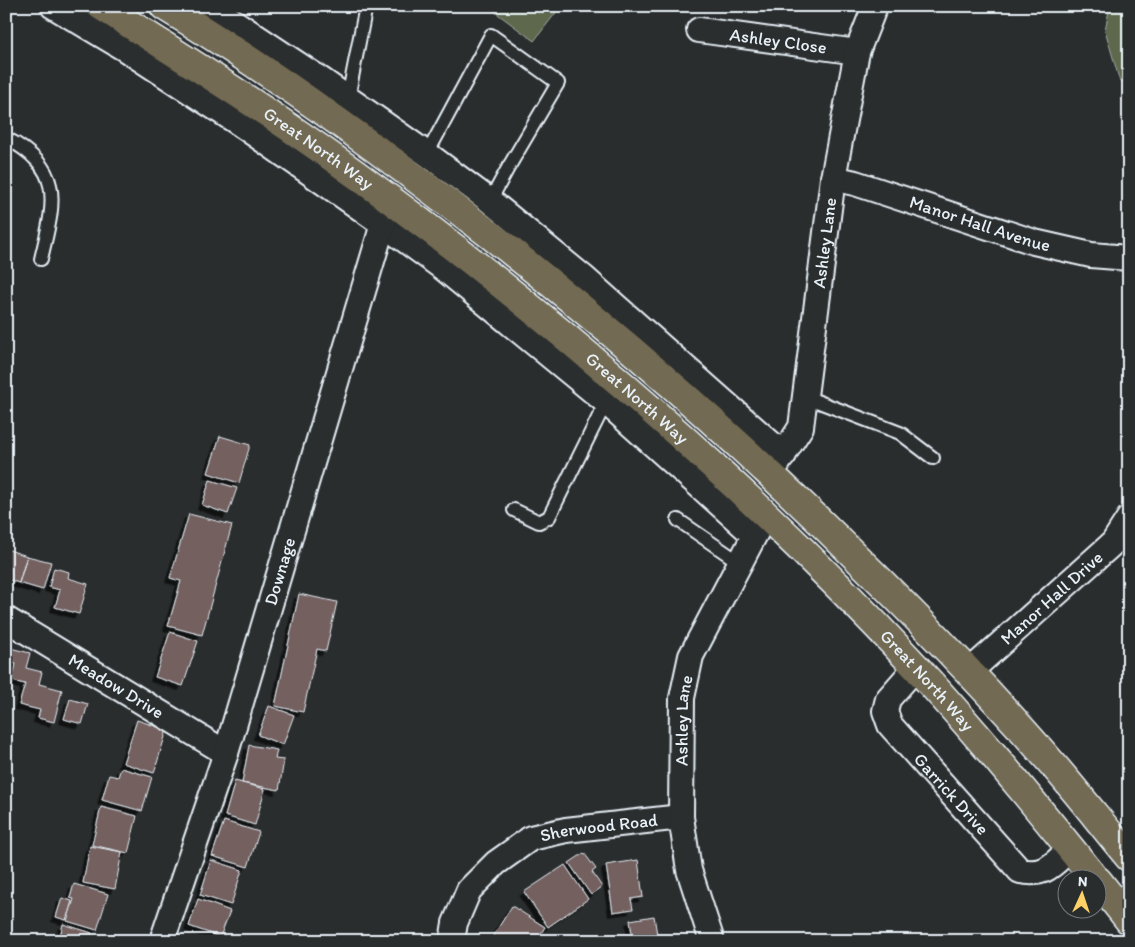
<svg xmlns="http://www.w3.org/2000/svg" width="1135" height="947" font-family="Itim,sans-serif">
  <defs>
    <filter id="shadow"><feDropShadow dx="-4.5" dy="4.5" stdDeviation="0" flood-color="#0009"/></filter>
  </defs>
  <rect width="100%" height="100%" fill="#2a2d2e"/>
  <filter id="ink" filterUnits="userSpaceOnUse"><feTurbulence type="fractalNoise" baseFrequency=".02" numOctaves="2"/><feDisplacementMap in="SourceGraphic" scale="10" xChannelSelector="R" yChannelSelector="G"/><feConvolveMatrix kernelMatrix="1 2 1 2 8 2 1 2 1" color-interpolation-filters="sRGB"/></filter>
  <g filter="url(#ink)">
    <path fill="#5d674e" stroke="#a2aca3" d="M487,6H561L534,41Z
      M1110,6H1129V83L1120,82L1105,30Z"/>
    <path fill="#73605f" stroke="#e8f1f8" filter="url(#shadow)" d="M220,436L250,445L239,483L208,473Z
      M210,480L237,488L228,514L202,505Z
      M189,514L232,525L202,635L168,626L181,581L170,578Z
      M6,549L27,556L19,583L6,579Z
      M27,556L51,562L43,590L19,583Z
      M54,568L69,572L68,578L88,584L79,614L55,607L60,590L49,587Z
      M299,594L337,602L326,651L317,649L303,712L275,706Z
      M170,632L198,641L183,686L155,677Z
      M6,647L30,653L26,668L42,672L39,684L62,690L54,722L38,718L40,710L19,705L25,684L12,681L16,664L6,661Z
      M70,699L88,704L82,724L64,719Z
      M269,706L294,715L283,745L258,735Z
      M137,720L167,730L154,773L123,763Z
      M249,745L277,750L275,759L284,760L279,790L242,783Z
      M121,768L152,777L142,811L102,800L109,775L118,777Z
      M235,781L265,789L255,825L225,816Z
      M101,807L137,816L128,853L92,845Z
      M224,821L259,832L248,867L212,856Z
      M90,846L122,852L115,889L83,883Z
      M584,853L596,869L592,872L602,887L591,895L569,863Z
      M211,860L242,870L231,905L200,895Z
      M638,860L643,897L631,899L633,909L613,912L606,865Z
      M565,865L588,899L548,927L524,892Z
      M74,884L108,894L97,930L67,921L74,899L70,898Z
      M62,898L72,901L66,920L56,917Z
      M198,899L230,911L220,937L189,926Z
      M512,906L545,927L536,941H490Z
      M654,916L658,941H633L630,920Z
      M63,924L92,933L89,941H59Z"/>
    <g fill="none" stroke-linecap="round" stroke-linejoin="round">
      <g stroke="#e8f1f8" stroke-width="16">
        <path id="lane" d="M348,98L366,6
          M6,138C66,170 54,203 41,259
          M427,154L491,35L558,83L508,168L490,201
          M806,397L900,433L933,458
          M514,510L539,522L549,517L606,402
          M678,520L739,562"/>
      </g>
      <g stroke="#e8f1f8" stroke-width="28">
        <g id="street">
          <path d="M53,6L125,49L240,124L383,224L443,268L606,402L754,535"/>
          <path d="M210,6L323,81L427,154L490,201L583,277L784,455"/>
          <path id="s1" d="M699,30L857,52"/>
          <path id="s2" d="M833,178L855,183L1034,242L1091,255L1129,258"/>
          <path id="s3" d="M776,466L801,427L833,178L857,52L875,6"/>
          <path id="s4" d="M6,619L226,753"/>
          <path id="s5" d="M916,667L888,699L885,711L890,725L1020,871C1047,876 1052,865 1071,848"/>
          <path id="s6" d="M969,672L1113,543L1129,518"/>
          <path id="s7" d="M162,941L226,753L383,224L389,210"/>
          <path id="s8" d="M452,941L455,923L469,890L496,863L531,838L566,830L681,817"/>
          <path id="s9" d="M712,941L689,870L681,817L682,698L691,656L762,521"/>
        </g>
      </g>
      <g stroke="#e8f1f8" stroke-width="31">
        <g id="highway">
          <path id="s10" d="M101,6C174,52 248,98 319,148C534,300 735,473 914,665C978,734 1037,807 1096,880"/>
          <path d="M164,6C260,64 352,130 442,198C591,310 731,432 863,564C929,629 994,696 1055,767C1080,796 1104,827 1129,857"/>
          <path d="M1098,881L1129,920"/>
        </g>
      </g>
      <use href="#lane" stroke="#2a2d2e" stroke-width="12"/>
      <use href="#street" stroke="#2a2d2e" stroke-width="24"/>
      <use href="#highway" stroke="#736b52" stroke-width="28"/>
    </g>
  </g>
  <g text-anchor="middle" stroke-width="5" stroke-linejoin="round" paint-order="stroke">
    <g font-size="18" fill="#e8f1f8" stroke="#2a2d2e">
      <text dy="6" stroke="none"><textPath href="#s1" startOffset="80">Ashley Close</textPath></text>
      <text dy="6" stroke="none"><textPath href="#s10" startOffset="260">Great North Way</textPath></text>
      <text dy="6" stroke="none"><textPath href="#s2" startOffset="154">Manor Hall Avenue</textPath></text>
      <text dy="6" stroke="none"><textPath href="#s3" startOffset="232">Ashley Lane</textPath></text>
      <text dy="6" stroke="none"><textPath href="#s10" startOffset="665">Great North Way</textPath></text>
      <text dy="6" stroke="none"><textPath href="#s7" startOffset="388">Downage</textPath></text>
      <text dy="6" stroke="none"><textPath href="#s6" startOffset="111">Manor Hall Drive</textPath></text>
      <text dy="6" stroke="none"><textPath href="#s10" startOffset="1070">Great North Way</textPath></text>
      <text dy="6" stroke="none"><textPath href="#s4" startOffset="129">Meadow Drive</textPath></text>
      <text dy="6" stroke="none"><textPath href="#s9" startOffset="225">Ashley Lane</textPath></text>
      <text dy="6" stroke="none"><textPath href="#s5" startOffset="162">Garrick Drive</textPath></text>
      <text dy="6" stroke="none"><textPath href="#s8" startOffset="204">Sherwood Road</textPath></text>
    </g>
  </g>
  <rect width="1135" height="947" fill="none" stroke="#2a2d2e" stroke-width="25"/>
  <rect x="12" y="12" width="1110" height="922" fill="none" stroke="#e8f1f8" stroke-width="2" filter="url(#ink)"/>
  <g transform="translate(1082 894) rotate(3)"><circle r="24" fill="#2a2d2e" stroke="#767b7f"/>
  <path d="M0-4L9 19L0 12L-9 19Z" fill="#ffd166"/>
  <text y="-8" font-size="14" font-weight="bold" text-anchor="middle" fill="#e8f1f8">N</text>
  </g>
</svg>
